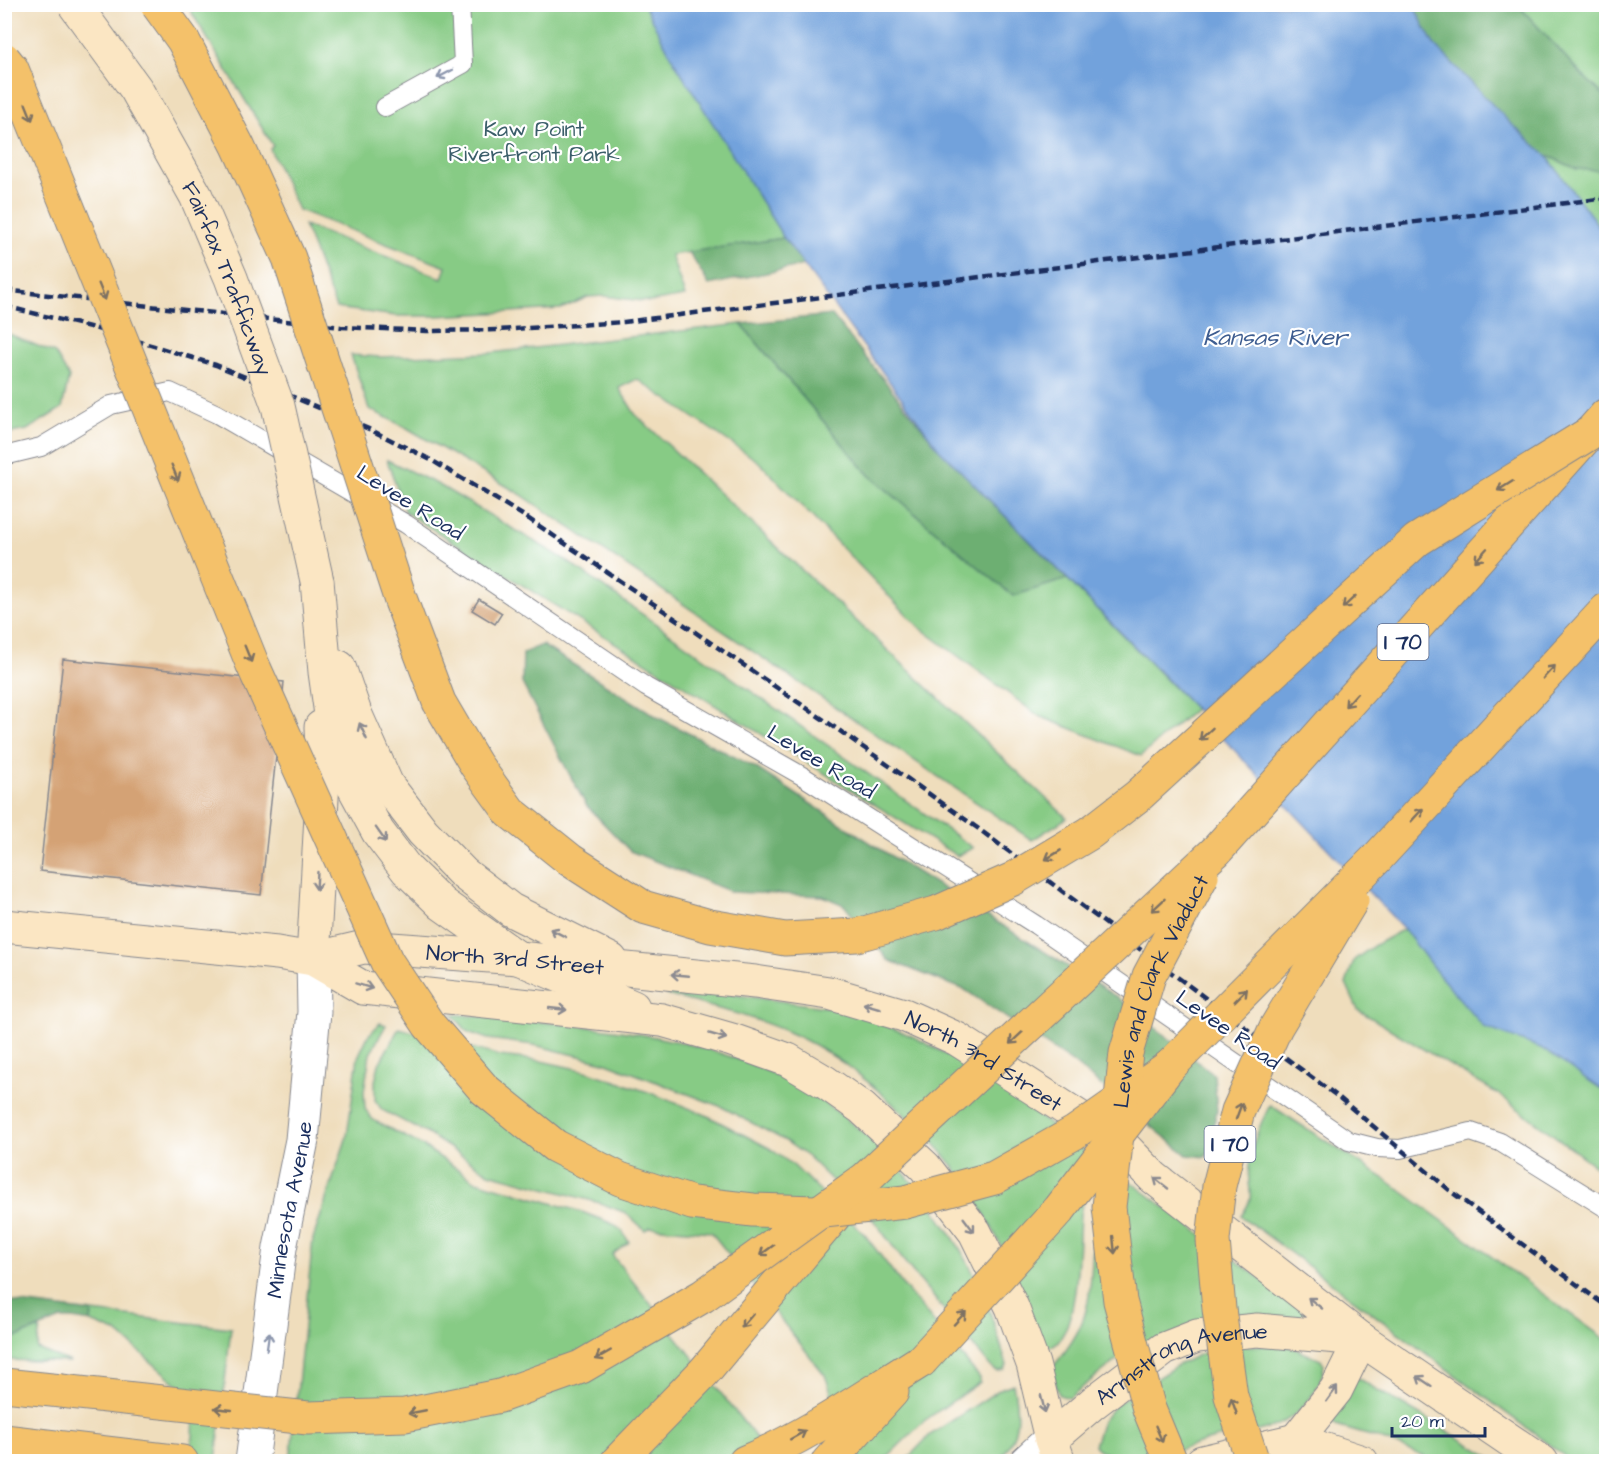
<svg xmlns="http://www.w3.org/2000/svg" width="1611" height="1466" font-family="'Architects Daughter',sans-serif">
  <rect width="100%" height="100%" fill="#fff"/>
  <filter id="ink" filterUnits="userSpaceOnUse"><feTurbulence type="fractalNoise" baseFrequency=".0167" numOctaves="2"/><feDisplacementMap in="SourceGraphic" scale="12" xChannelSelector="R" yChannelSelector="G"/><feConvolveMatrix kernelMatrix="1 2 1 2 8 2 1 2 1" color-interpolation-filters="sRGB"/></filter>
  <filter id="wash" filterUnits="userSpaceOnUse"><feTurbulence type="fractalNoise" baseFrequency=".008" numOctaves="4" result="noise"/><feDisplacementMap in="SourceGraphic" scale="24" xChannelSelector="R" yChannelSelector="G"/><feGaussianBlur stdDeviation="1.35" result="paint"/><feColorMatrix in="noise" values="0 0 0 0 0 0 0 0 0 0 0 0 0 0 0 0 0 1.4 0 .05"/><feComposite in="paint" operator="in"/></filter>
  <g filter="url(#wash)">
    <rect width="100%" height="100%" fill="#efddbc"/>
    <path fill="#87cb85" stroke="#517d72" stroke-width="1.5" d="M187,5H644L674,61L784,238L671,255L685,296L650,302L604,296L588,297L561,309L436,316H396L336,308L304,225L442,278L446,267L298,210L270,149L273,146Z
      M1518,5H1606V97L1582,75Z
      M1546,155L1577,169L1606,171V236Z
      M741,324L869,475L1013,596L1067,579L1195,709L1141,756L1039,716L919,627L759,462L637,379L619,388L635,414L1067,818L1032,840L520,494L407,428L369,409L351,355L381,357L490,353Z
      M4,332L55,353L69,377L62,408L27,430L5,434Z
      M387,460L439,485L564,559L973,848L957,856L405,512Z
      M1404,929L1439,975L1484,1026L1541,1048L1606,1092V1174L1498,1094L1358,1010L1346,984L1354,960L1375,945Z
      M669,986L847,1010L914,1037L957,1060L994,1083L1101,1163L1083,1199L1080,1214C1078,1240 1081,1349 1043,1348C1021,1286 991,1213 950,1162C934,1142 915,1124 896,1107C865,1077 828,1049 788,1032C749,1015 707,1006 667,995Z
      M452,1014C534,1022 619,1025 699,1047C743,1059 786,1077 823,1102C887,1145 946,1214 978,1283C991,1309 998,1338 1007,1365L1004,1370L997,1371L991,1367L903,1260L875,1222L808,1157L784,1140L722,1107L604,1062L534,1045L488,1039L468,1032Z
      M380,1023L386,1025L370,1054L364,1091L365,1109L373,1120L421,1145L476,1181L582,1212L613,1224L622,1231L629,1242L612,1255L757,1439L778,1462H290L313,1239L347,1136L358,1057L368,1036Z
      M399,1028L500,1056L541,1061L586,1071L648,1092L706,1115L769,1148L794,1166L865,1235L902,1284L980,1378V1382L924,1421L883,1461H862L842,1423L825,1375L711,1232L650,1227L645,1230L626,1213L600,1203L489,1173L428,1134L382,1110L375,1100V1081L379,1064Z
      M1270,1105L1385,1179L1606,1340V1461H1571L1241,1216C1258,1193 1246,1191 1249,1167C1251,1145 1260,1124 1270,1105Z
      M1119,1173L1309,1315L1306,1319L1122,1356L1069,1398L1059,1395L1051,1369C1091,1323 1089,1304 1093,1246C1094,1234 1092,1219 1096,1208C1101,1196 1112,1184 1119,1173Z
      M92,1312L231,1328L216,1461H188L193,1437L194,1415L185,1391L118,1333L91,1322Z
      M40,1328L37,1349L70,1362L5,1360L4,1338L17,1337Z
      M1284,1344L1321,1360L1324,1365C1322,1384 1309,1403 1294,1415C1271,1434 1238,1432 1211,1440C1179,1449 1142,1466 1109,1455C1103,1452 1098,1451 1094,1445L1102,1421L1116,1404L1176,1366L1213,1348Z
      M1352,1375L1498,1461H1435L1378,1438L1336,1426L1331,1422Z
      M1013,1384C1019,1414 1021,1438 997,1461H905L930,1435L1002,1388Z"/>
    <path fill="#6daf72" stroke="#446f68" stroke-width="1.5" d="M1413,5H1518L1582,75L1606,97V171L1577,169L1546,155L1510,123L1433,43Z
      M784,238L804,265L709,285L689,252Z
      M832,315L939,449L1067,579L1013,596L869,475L741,324Z
      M542,645L659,718L756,768L880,849L1117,997L1214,1075L1217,1111L1206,1157L1187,1155L1072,1062L965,990L888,960L844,905L823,896L732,892L630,851L586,805L565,766L522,683L523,653Z
      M5,1301L92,1312L91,1322L72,1319H61L17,1337L5,1338Z"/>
    <path fill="#72a2dc" stroke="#46689d" stroke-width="1.5" d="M644,5H1413L1433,43L1510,123L1546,155L1606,236V1092L1541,1048L1484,1027L1439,975L1404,929L1165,677L939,449L784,238L674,61Z"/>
    <g id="blocks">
      <path fill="#d4a275" d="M479,599L502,613L495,624L472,610Z
        M63,659L284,682L261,895L40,871Z"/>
    </g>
  </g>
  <g filter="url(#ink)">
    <use href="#blocks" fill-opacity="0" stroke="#85868d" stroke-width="1.5"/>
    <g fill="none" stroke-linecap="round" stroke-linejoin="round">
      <g stroke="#85868d" stroke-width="20">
        <path id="service" d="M385,107L463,64L460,4
          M4,456L41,447L111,405L170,392L217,414L406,524L646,687L804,777L1036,925L1349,1141L1377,1148L1400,1149L1471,1132L1500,1142L1606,1208"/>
      </g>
      <g stroke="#85868d" stroke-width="35">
        <g id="minor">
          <path id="s1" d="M252,1462L280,1248L302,1140L314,1012L313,959"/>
          <path d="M1026,1462L1051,1439"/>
        </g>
      </g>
      <g stroke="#85868d" stroke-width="35">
        <g id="secondary">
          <path d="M317,581L325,672L334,736L352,784L378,832L407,870L442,904L518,958L633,1007"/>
          <path d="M339,667L355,713L387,785L423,832L463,873L511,910L611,960"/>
          <path d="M4,926L277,953L313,959L363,988L662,1020L732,1040L788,1060L825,1082L862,1108L925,1167L975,1232L1012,1307L1033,1364L1051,1439L1059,1462"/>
          <path id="s2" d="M313,959L364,947L518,958L755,982L829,993L904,1015L957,1039L1121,1144L1153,1177L1361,1339L1542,1462"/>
          <path d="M313,959L323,780L321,727"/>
          <path id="s3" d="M1051,1439L1093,1403L1164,1349L1197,1336L1257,1330L1361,1339"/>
          <path d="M1296,1440L1336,1390L1361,1339"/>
          <path d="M1296,1440L1362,1462"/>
          <path d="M1202,1462L1296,1440"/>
        </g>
      </g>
      <g stroke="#85868d" stroke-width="35">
        <path id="motorway" d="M1216,851L1606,415
          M1377,858L1606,610
          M4,1385L61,1391
          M4,1441L182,1462
          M617,1462L704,1372L851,1196
          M745,1462C805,1438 866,1395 921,1361
          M828,1462L892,1392"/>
      </g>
      <use href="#service" stroke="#fff" stroke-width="18"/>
      <use href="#minor" stroke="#fff" stroke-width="33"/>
      <use href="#secondary" stroke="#fbe6c3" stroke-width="33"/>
      <use href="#motorway" stroke="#f4c16a" stroke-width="33"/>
      <path stroke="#1b2f5e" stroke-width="4.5" stroke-dasharray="9 4.5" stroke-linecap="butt" d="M4,290L341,327L428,331L498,330L624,322L1606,198
        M4,306L94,328L154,346L216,365L291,396L371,430L431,460L529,519L830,724L976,827L1337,1096L1453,1193L1606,1306"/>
      <g stroke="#85868d" stroke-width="35" stroke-linecap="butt">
        <g id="secondary-bridge">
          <path id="s4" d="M74,4L136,89L196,196L231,278L278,406L317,581"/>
        </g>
      </g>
      <g stroke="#85868d" stroke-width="35" stroke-linecap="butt">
        <g id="motorway-bridge">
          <path d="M157,4L183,40L238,146L289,258L401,601L439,702L476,765L510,812L570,860L643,907L710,926L785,939L857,935L936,913L1013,879L1090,833L1139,795L1417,540L1590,433"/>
          <path d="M4,59L12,69L252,663L387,962L429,1025L484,1089L555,1146L620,1179L692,1203L753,1210L815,1212L905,1202L994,1178L1074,1133L1170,1066"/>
          <path d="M921,1361L1059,1210L1170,1066L1377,858"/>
          <path d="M61,1391L308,1418L405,1415L500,1396L581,1367L703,1296L865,1179L1216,851"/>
          <path id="s5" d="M1171,1462L1149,1409L1120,1301L1109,1207L1126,1053L1149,976L1202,876"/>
          <path d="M1253,1462L1231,1396L1219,1309L1213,1240L1219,1186L1238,1111L1276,1027L1352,900"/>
        </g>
      </g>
      <use href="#secondary-bridge" stroke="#fbe6c3" stroke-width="33"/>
      <use href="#motorway-bridge" stroke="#f4c16a" stroke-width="33"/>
    </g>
    <defs><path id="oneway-shaft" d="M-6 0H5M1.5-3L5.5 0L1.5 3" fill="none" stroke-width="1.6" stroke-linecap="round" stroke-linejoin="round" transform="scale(1.5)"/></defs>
    <g stroke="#8d97ae">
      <use href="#oneway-shaft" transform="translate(445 74) rotate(152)"/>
      <use href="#oneway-shaft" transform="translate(268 1341) rotate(-82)"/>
    </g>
    <g stroke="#7d7163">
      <use href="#oneway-shaft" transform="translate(29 112) rotate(68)"/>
      <use href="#oneway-shaft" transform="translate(102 292) rotate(68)"/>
      <use href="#oneway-shaft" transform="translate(175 473) rotate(68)"/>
      <use href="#oneway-shaft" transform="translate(1505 486) rotate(148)"/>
      <use href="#oneway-shaft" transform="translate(1481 555) rotate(132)"/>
      <use href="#oneway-shaft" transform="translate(1349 602) rotate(137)"/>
      <use href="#oneway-shaft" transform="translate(248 654) rotate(68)"/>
      <use href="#oneway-shaft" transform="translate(1549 672) rotate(-47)"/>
      <use href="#oneway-shaft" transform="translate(1351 700) rotate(132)"/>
      <use href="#oneway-shaft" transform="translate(1206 734) rotate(137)"/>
      <use href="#oneway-shaft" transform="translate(1417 815) rotate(-47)"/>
      <use href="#oneway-shaft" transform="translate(1053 855) rotate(149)"/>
      <use href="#oneway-shaft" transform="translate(1158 905) rotate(137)"/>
      <use href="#oneway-shaft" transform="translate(1241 995) rotate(-45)"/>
      <use href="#oneway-shaft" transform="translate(1016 1038) rotate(137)"/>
      <use href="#oneway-shaft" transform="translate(1239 1111) rotate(-70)"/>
      <use href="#oneway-shaft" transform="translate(1114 1245) rotate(84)"/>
      <use href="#oneway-shaft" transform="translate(767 1250) rotate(144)"/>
      <use href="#oneway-shaft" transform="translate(960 1318) rotate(-47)"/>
      <use href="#oneway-shaft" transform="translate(747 1321) rotate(130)"/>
      <use href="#oneway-shaft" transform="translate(603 1355) rotate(150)"/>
      <use href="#oneway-shaft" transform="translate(1234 1406) rotate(-109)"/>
      <use href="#oneway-shaft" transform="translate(223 1409) rotate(-174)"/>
      <use href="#oneway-shaft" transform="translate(417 1412) rotate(169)"/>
      <use href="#oneway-shaft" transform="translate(1159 1434) rotate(67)"/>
      <use href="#oneway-shaft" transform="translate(798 1435) rotate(-29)"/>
    </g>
    <g stroke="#8b8a90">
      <use href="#oneway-shaft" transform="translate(363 731) rotate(-114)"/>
      <use href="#oneway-shaft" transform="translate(381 835) rotate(55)"/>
      <use href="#oneway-shaft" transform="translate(317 881) rotate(93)"/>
      <use href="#oneway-shaft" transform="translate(558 933) rotate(-153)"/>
      <use href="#oneway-shaft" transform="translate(680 975) rotate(-175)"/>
      <use href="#oneway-shaft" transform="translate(364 986) rotate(17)"/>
      <use href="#oneway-shaft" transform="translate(872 1006) rotate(-164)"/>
      <use href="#oneway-shaft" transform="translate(558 1009) rotate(6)"/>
      <use href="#oneway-shaft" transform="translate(718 1036) rotate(16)"/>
      <use href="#oneway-shaft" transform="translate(1161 1183) rotate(-142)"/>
      <use href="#oneway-shaft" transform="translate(969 1225) rotate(53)"/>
      <use href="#oneway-shaft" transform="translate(1315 1303) rotate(-142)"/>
      <use href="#oneway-shaft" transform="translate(1424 1381) rotate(-146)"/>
      <use href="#oneway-shaft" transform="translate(1332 1394) rotate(-54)"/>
      <use href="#oneway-shaft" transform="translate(1043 1404) rotate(76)"/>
    </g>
  </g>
  <g text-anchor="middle" stroke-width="4.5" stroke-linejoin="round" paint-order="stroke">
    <g fill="#fff" stroke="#5f6d8e" stroke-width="1.5">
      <rect x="1377.5" y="624" width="51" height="36" rx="4.5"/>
      <rect x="1204.5" y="1126" width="51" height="36" rx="4.5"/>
    </g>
    <g font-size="21" font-weight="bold" fill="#1b2f5e">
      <text x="1403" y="649">I 70</text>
      <text x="1230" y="1151">I 70</text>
    </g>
    <g font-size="22" fill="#3b5e6a" stroke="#fff">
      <text x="534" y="136">Kaw Point<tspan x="534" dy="25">Riverfront Park</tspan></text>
    </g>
    <g font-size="22" fill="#1b2f5e" stroke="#fff">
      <text dy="8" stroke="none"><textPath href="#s4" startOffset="316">Fairfax Trafficway</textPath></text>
      <text transform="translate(411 502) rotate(32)" y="8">Levee Road</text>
      <text transform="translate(822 761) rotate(31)" y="8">Levee Road</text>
      <text dy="8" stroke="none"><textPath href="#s2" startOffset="204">North 3rd Street</textPath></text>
      <text dy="8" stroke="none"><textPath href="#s5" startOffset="488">Lewis and Clark Viaduct</textPath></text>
      <text transform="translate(1229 1029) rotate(35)" y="8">Levee Road</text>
      <text dy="8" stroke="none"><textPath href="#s2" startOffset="690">North 3rd Street</textPath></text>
      <text dy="8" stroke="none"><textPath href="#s1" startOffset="255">Minnesota Avenue</textPath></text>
      <text dy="8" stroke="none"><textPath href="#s3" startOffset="156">Armstrong Avenue</textPath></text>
    </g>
    <g font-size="24" font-style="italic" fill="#3e5d90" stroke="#fff">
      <text x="1275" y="345">Kansas River</text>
    </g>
  </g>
  <rect width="1611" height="1466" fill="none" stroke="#fff" stroke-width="24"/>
  <path d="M1392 1427v9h93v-9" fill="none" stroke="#1b2f5e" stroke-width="3"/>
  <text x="1401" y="1427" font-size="18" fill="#1b2f5e" stroke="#ffffff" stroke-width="4.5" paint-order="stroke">20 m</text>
</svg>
